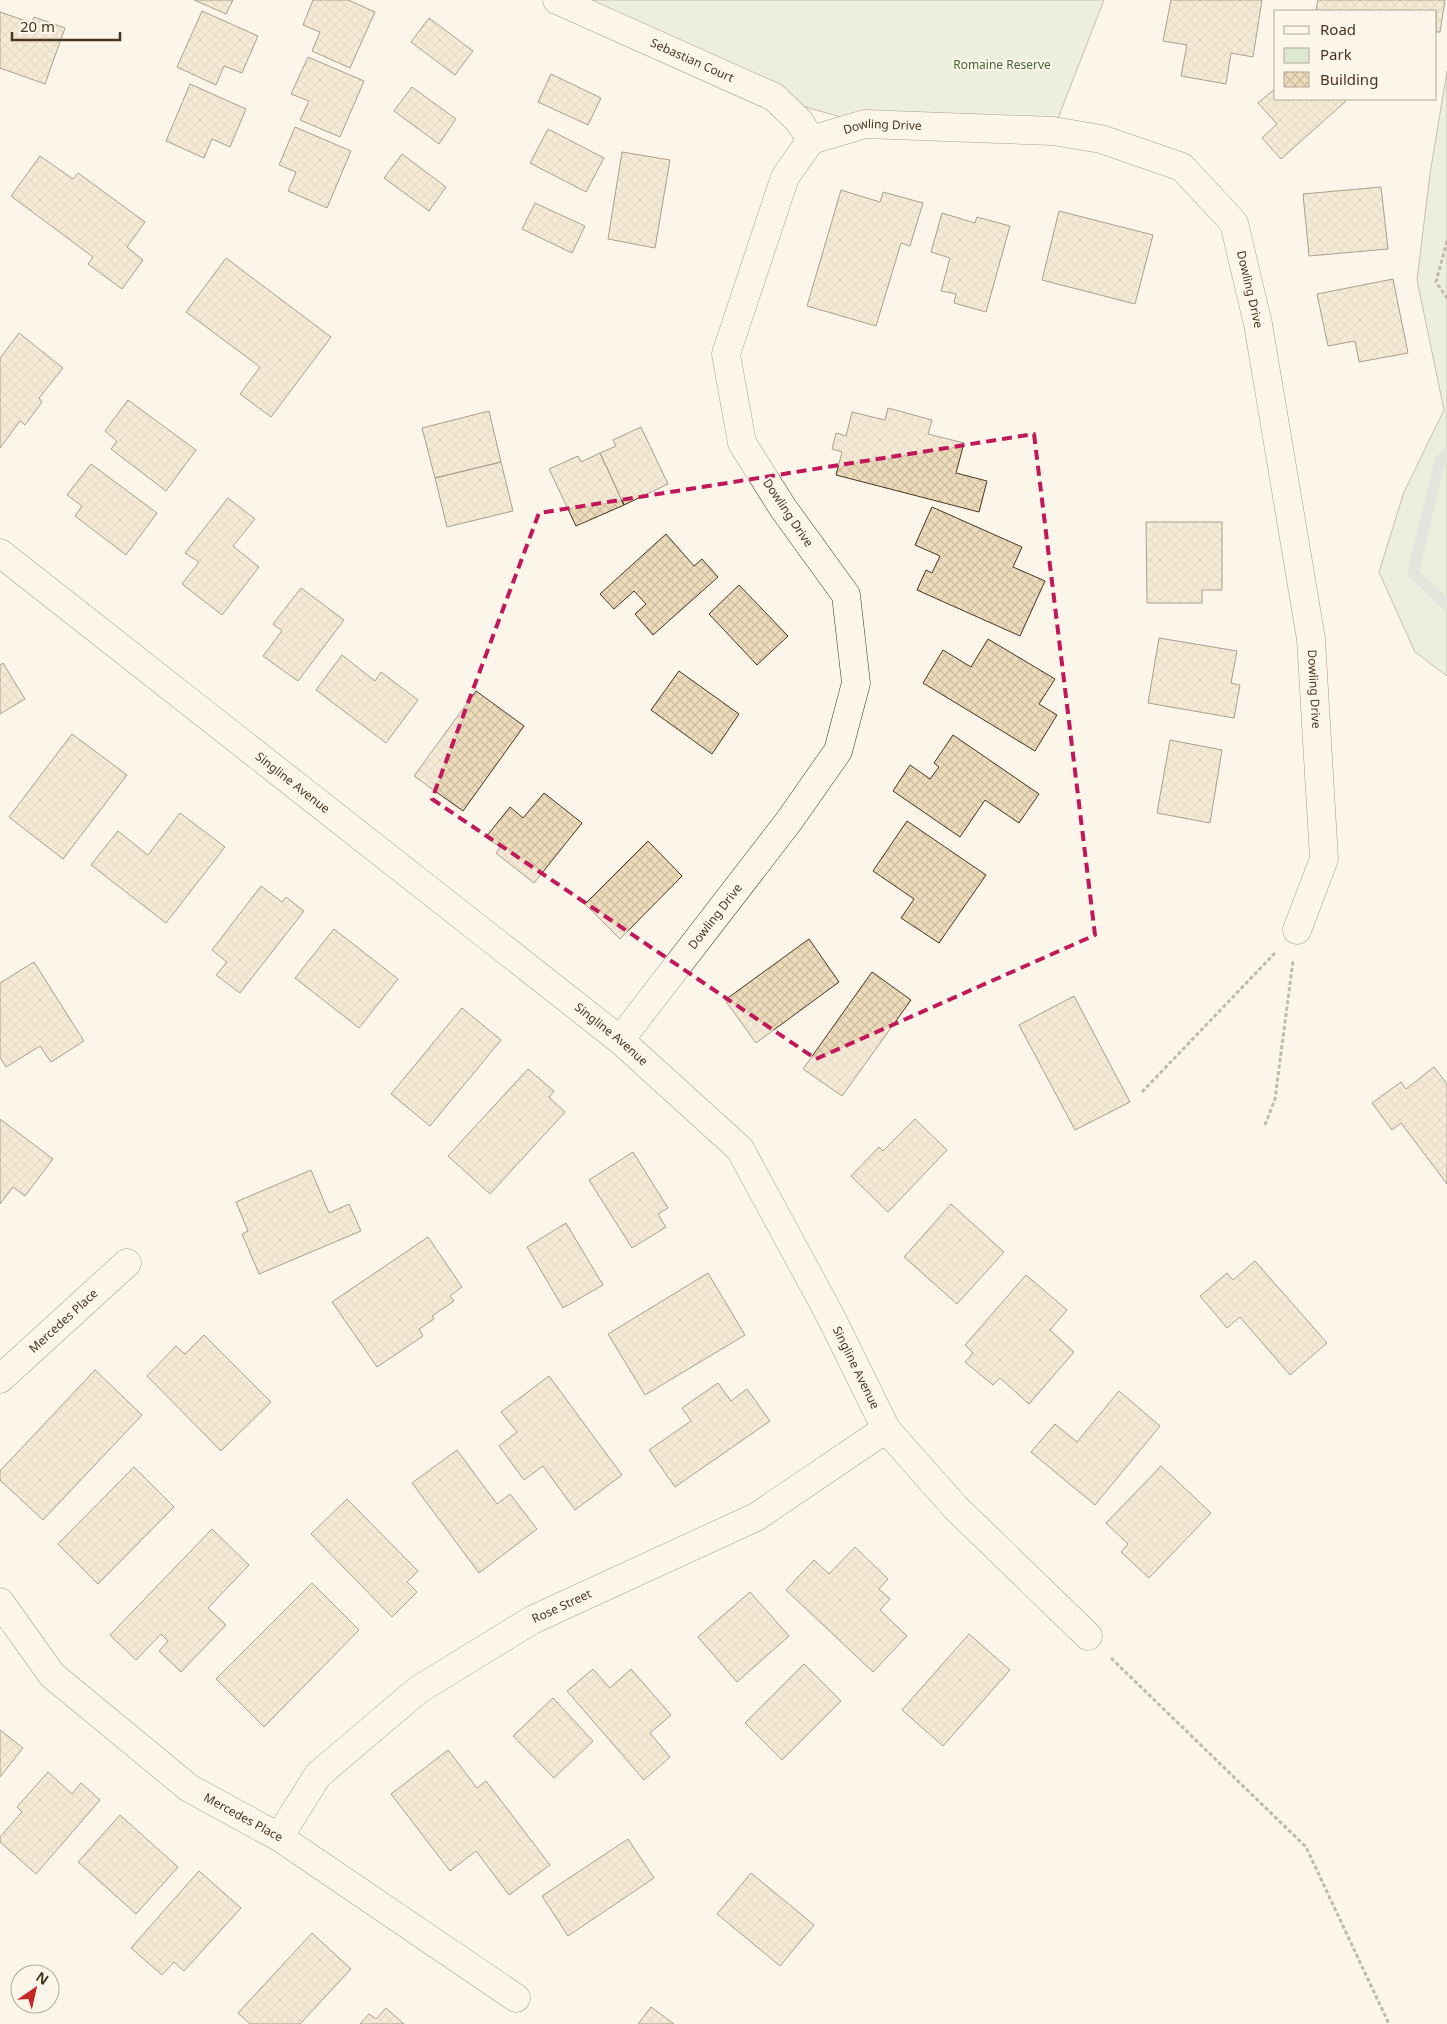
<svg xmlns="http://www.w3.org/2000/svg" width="1447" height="2024" font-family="'Noto Sans',sans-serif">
  <defs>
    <pattern id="building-cross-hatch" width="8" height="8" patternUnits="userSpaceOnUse" patternTransform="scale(1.25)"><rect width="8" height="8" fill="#ecdcbc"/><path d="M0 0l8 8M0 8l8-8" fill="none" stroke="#ccbda1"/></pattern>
  </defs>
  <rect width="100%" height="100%" fill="#fbf6e9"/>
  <path fill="#dce7d0" stroke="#887966" d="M556,0H1104L1053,131L865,124L771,97Z
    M1447,71V676L1415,652L1379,572L1404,492L1444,410L1417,280L1430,174Z"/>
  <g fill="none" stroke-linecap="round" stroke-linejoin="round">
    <path stroke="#c9cecd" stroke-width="11" d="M1447,455L1440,460L1413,573L1447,605"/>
  </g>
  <path fill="url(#building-cross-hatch)" stroke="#4a3520" d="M194,0H233L226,14Z
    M313,0H348L375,12L350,68L312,51L320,32L303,25Z
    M1171,0H1262L1253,57L1231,53L1226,84L1181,76L1187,45L1163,41Z
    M1318,0H1445L1440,32H1436V11H1316Z
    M202,11L258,36L242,73L224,66L216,85L177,67Z
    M0,12L32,23L34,17L65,28L45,84L0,68Z
    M429,18L473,51L455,75L411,42Z
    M308,57L364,81L340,137L300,120L309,101L291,94Z
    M551,74L601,98L588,125L538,102Z
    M190,84L246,109L230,147L212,139L204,158L166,141Z
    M412,87L456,119L439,144L394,111Z
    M1276,88V99H1344L1346,101L1281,159L1262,138L1277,124L1258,103Z
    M295,127L351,151L327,208L288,191L296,172L279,165Z
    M548,129L604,158L586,192L530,163Z
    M622,152L670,160L655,248L608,239Z
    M402,154L446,187L429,211L384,178Z
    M40,156L73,179L78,173L145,222L127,247L143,260L122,289L88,264L93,257L11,196Z
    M1381,187L1388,249L1309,256L1303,194Z
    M841,190L880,202L883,192L923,203L910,246L901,243L876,326L807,306Z
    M535,203L585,226L572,253L522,229Z
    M1059,211L1153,235L1135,304L1042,280Z
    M942,213L975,223L977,217L1010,226L986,312L954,303L956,294L941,291L950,258L931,252Z
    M226,258L331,337L271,417L240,394L260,367L186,312Z
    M1393,279L1408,353L1359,362L1355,341L1328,346L1317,294Z
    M19,333L63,368L39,398L42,402L25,425L20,421L0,448V358Z
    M128,400L196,450L166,491L111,449L117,441L105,431Z
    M888,408L932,420L928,434L964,443L956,473L987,481L979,512L836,475L842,452L832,449L836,433L846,436L852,412L885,420Z
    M489,411L501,462L435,478L422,428Z
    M641,427L668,484L624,505L600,453L616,446L613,440Z
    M600,453L624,505L576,526L549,469L578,456L581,462Z
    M501,462L513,511L447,527L435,478Z
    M91,464L157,513L126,555L75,516L82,506L67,495Z
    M228,498L255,519L233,546L259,567L222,615L182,584L199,562L185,553Z
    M932,507L1022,547L1013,567L1045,581L1020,636L917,590L926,570L932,573L940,556L915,545Z
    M1146,522H1222V590H1202V603H1147Z
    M666,534L694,566L702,559L718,577L653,635L635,614L646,604L634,591L614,609L600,594Z
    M739,585L788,636L757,665L709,614Z
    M301,588L344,620L298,681L263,656L282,631L273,624Z
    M1159,638L1237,651L1231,683L1240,685L1234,718L1148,703Z
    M988,639L1055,679L1039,704L1057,715L1035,751L923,683L943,650L971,667Z
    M342,655L375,681L381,672L418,700L386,743L316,690Z
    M3,663L25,699L0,714V665Z
    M679,671L739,714L712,754L651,710Z
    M476,691L524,726L463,811L414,776Z
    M72,734L127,775L63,859L9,817Z
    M953,735L1039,794L1019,823L985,800L960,837L893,791L910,765L930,779L939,767L934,763Z
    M1170,740L1222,750L1210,823L1157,813Z
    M544,793L582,823L534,883L496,853L500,847L486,837L510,807L523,818Z
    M180,813L225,847L166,923L91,865L118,831L148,855Z
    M907,821L986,875L939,943L901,918L914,899L873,871Z
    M648,841L682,876L620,939L585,904Z
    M261,886L282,902L286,897L304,911L240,993L216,975L227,962L212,950Z
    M334,929L398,979L359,1028L295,978Z
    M809,939L839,982L756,1043L725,1000Z
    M34,962L84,1041L51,1062L40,1046L6,1067L0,1057V983Z
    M872,972L911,1000L842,1096L803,1069Z
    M1074,996L1130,1102L1075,1130L1019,1025Z
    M462,1008L501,1040L430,1126L391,1094Z
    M1434,1067L1447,1084V1184L1401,1123L1392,1130L1372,1103L1401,1082L1406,1089Z
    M528,1069L554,1091L549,1097L565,1112L490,1194L448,1156Z
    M0,1119L53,1159L25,1196L13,1187L0,1204Z
    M915,1119L947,1150L888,1212L851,1176L879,1147L883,1151Z
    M633,1152L668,1208L658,1214L666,1227L632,1248L589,1180Z
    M311,1170L329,1213L349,1204L361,1231L259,1274L242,1234L248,1231L236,1202Z
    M951,1204L1004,1252L957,1304L904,1257Z
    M566,1223L603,1285L563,1308L527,1247Z
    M428,1237L462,1287L450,1296L454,1301L432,1316L434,1319L419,1329L423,1336L377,1367L332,1302Z
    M1255,1261L1327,1343L1290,1375L1240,1317L1227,1328L1200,1296L1227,1273L1233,1280Z
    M708,1273L745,1335L645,1395L608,1334Z
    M1026,1275L1067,1310L1050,1330L1074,1352L1029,1404L1000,1378L993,1385L965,1362L973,1353L965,1345Z
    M204,1335L271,1402L221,1451L147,1376L176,1346L185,1354Z
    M95,1370L142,1415L43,1520L0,1480V1471Z
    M549,1376L622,1475L575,1510L543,1466L524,1480L499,1446L517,1432L501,1412Z
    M718,1383L731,1401L747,1389L770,1421L675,1487L649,1450L691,1421L682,1408Z
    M1119,1391L1160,1426L1095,1505L1031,1452L1055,1424L1077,1442Z
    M457,1450L497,1504L510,1494L537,1529L479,1573L412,1483Z
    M1161,1466L1211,1513L1149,1578L1121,1552L1128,1544L1106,1523Z
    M134,1467L174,1507L98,1584L58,1544Z
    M347,1499L418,1571L407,1582L417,1592L392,1617L311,1534Z
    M212,1529L249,1565L208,1608L226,1625L181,1672L159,1651L168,1641L161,1634L136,1660L110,1635Z
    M855,1547L888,1579L879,1589L890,1599L880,1610L907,1636L873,1672L786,1590L814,1560L829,1574Z
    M312,1583L359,1630L264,1727L216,1679Z
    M750,1592L789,1636L737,1682L698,1637Z
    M969,1634L1010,1670L943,1746L902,1710Z
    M804,1664L841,1701L782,1760L745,1723Z
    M593,1669L610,1688L631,1669L671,1715L650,1733L670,1757L644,1780L567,1691Z
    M553,1698L593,1741L554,1778L513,1736Z
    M0,1730L23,1748L0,1777Z
    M448,1750L477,1788L486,1781L550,1865L509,1895L476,1851L450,1871L391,1794Z
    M48,1772L72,1794L81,1783L100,1800L36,1874L0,1842V1837L22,1812L17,1807Z
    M120,1815L178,1867L136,1914L78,1862Z
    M628,1839L654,1878L568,1936L542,1896Z
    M199,1871L241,1908L184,1971L174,1962L162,1975L131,1948Z
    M751,1873L814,1925L780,1966L717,1914Z
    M312,1933L351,1969L300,2024H250L238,2013Z
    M651,2007L674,2024H638Z
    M386,2008L404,2024H360L369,2014L376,2019Z"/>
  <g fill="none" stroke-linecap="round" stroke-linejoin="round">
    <g stroke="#4a3520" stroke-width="29">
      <g id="minor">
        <path id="s1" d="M557,0L774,97L799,121L811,140"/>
        <path id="s2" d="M0,553L620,1040L740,1149L831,1317L886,1429L955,1507L1088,1636"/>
        <path id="s3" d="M620,1040L789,821L838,751L856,683L846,595L783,508L742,443L726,354L785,177L811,140L865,124L1053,131L1101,139L1182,167L1234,223L1258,324L1311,639L1324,859L1297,930"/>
        <path id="s4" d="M0,1379L127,1263"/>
        <path id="s5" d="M0,1602L52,1675L189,1788L279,1837L516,1998"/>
        <path id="s6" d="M279,1837L318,1775L418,1690L532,1620L756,1517L886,1429"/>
      </g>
    </g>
    <path stroke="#7f6f5c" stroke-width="3" stroke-dasharray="4 2.5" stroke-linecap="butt" d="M1447,241L1436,282L1447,298
      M1142,1092L1275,953
      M1265,1125L1275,1099L1293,961
      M1111,1658L1306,1847L1389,2024"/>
    <use href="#minor" stroke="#fbf6e9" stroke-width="28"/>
  </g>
  <path d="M0 0H1447V2024H0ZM1034,434L1095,935L816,1059L432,799L539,513Z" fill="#fbf6e9" fill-opacity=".55" fill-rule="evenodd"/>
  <path fill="none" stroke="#c2185b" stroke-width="4" stroke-dasharray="10 6" stroke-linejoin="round" d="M1034,434L1095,935L816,1059L432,799L539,513Z"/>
  <g text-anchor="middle" stroke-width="4" stroke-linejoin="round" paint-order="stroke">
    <g font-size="12" fill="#4a3520" stroke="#fbf6e9">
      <text dy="4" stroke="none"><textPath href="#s1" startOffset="148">Sebastian Court</textPath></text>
      <text dy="4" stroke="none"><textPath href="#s3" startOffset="1101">Dowling Drive</textPath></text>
      <text dy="4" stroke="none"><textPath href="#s3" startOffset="1551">Dowling Drive</textPath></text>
      <text transform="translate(788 513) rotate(56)" y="4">Dowling Drive</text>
      <text dy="4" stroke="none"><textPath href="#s3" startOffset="1956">Dowling Drive</textPath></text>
      <text dy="4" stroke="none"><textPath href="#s2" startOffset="372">Singline Avenue</textPath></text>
      <text dy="4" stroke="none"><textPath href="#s3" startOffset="156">Dowling Drive</textPath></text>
      <text dy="4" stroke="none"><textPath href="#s2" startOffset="778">Singline Avenue</textPath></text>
      <text dy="4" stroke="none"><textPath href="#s4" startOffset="86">Mercedes Place</textPath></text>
      <text dy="4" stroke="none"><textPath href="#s2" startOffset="1198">Singline Avenue</textPath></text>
      <text dy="4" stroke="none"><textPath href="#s6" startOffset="371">Rose Street</textPath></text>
      <text dy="4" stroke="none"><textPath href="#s5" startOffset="329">Mercedes Place</textPath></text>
    </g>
    <g font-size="12" fill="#436837" stroke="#fbf6e9">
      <text x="1002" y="69">Romaine Reserve</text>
    </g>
  </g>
  <rect x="1274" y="10" width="162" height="90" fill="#fbf6e9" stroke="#b4a999"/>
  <rect x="1284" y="26" width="25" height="8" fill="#fbf6e9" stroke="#b4a999"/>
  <text x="1320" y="35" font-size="15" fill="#4a3520">Road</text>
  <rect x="1284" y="48" width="25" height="15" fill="#dce7d0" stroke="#b4a999"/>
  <text x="1320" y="60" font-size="15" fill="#4a3520">Park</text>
  <rect x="1284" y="72" width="25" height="15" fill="url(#building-cross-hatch)" stroke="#b4a999"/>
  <text x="1320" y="85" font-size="15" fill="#4a3520">Building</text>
  <g transform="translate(35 1989) rotate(34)"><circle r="24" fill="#fbf6e9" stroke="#b4a999"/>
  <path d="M0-4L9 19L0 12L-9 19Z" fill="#c62828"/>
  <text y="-8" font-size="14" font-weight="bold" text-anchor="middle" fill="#4a3520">N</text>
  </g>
  <path d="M12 32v8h108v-8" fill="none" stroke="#4a3520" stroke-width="2.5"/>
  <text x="20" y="32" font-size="15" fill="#4a3520" stroke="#fbf6e9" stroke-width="4" paint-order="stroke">20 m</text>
</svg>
